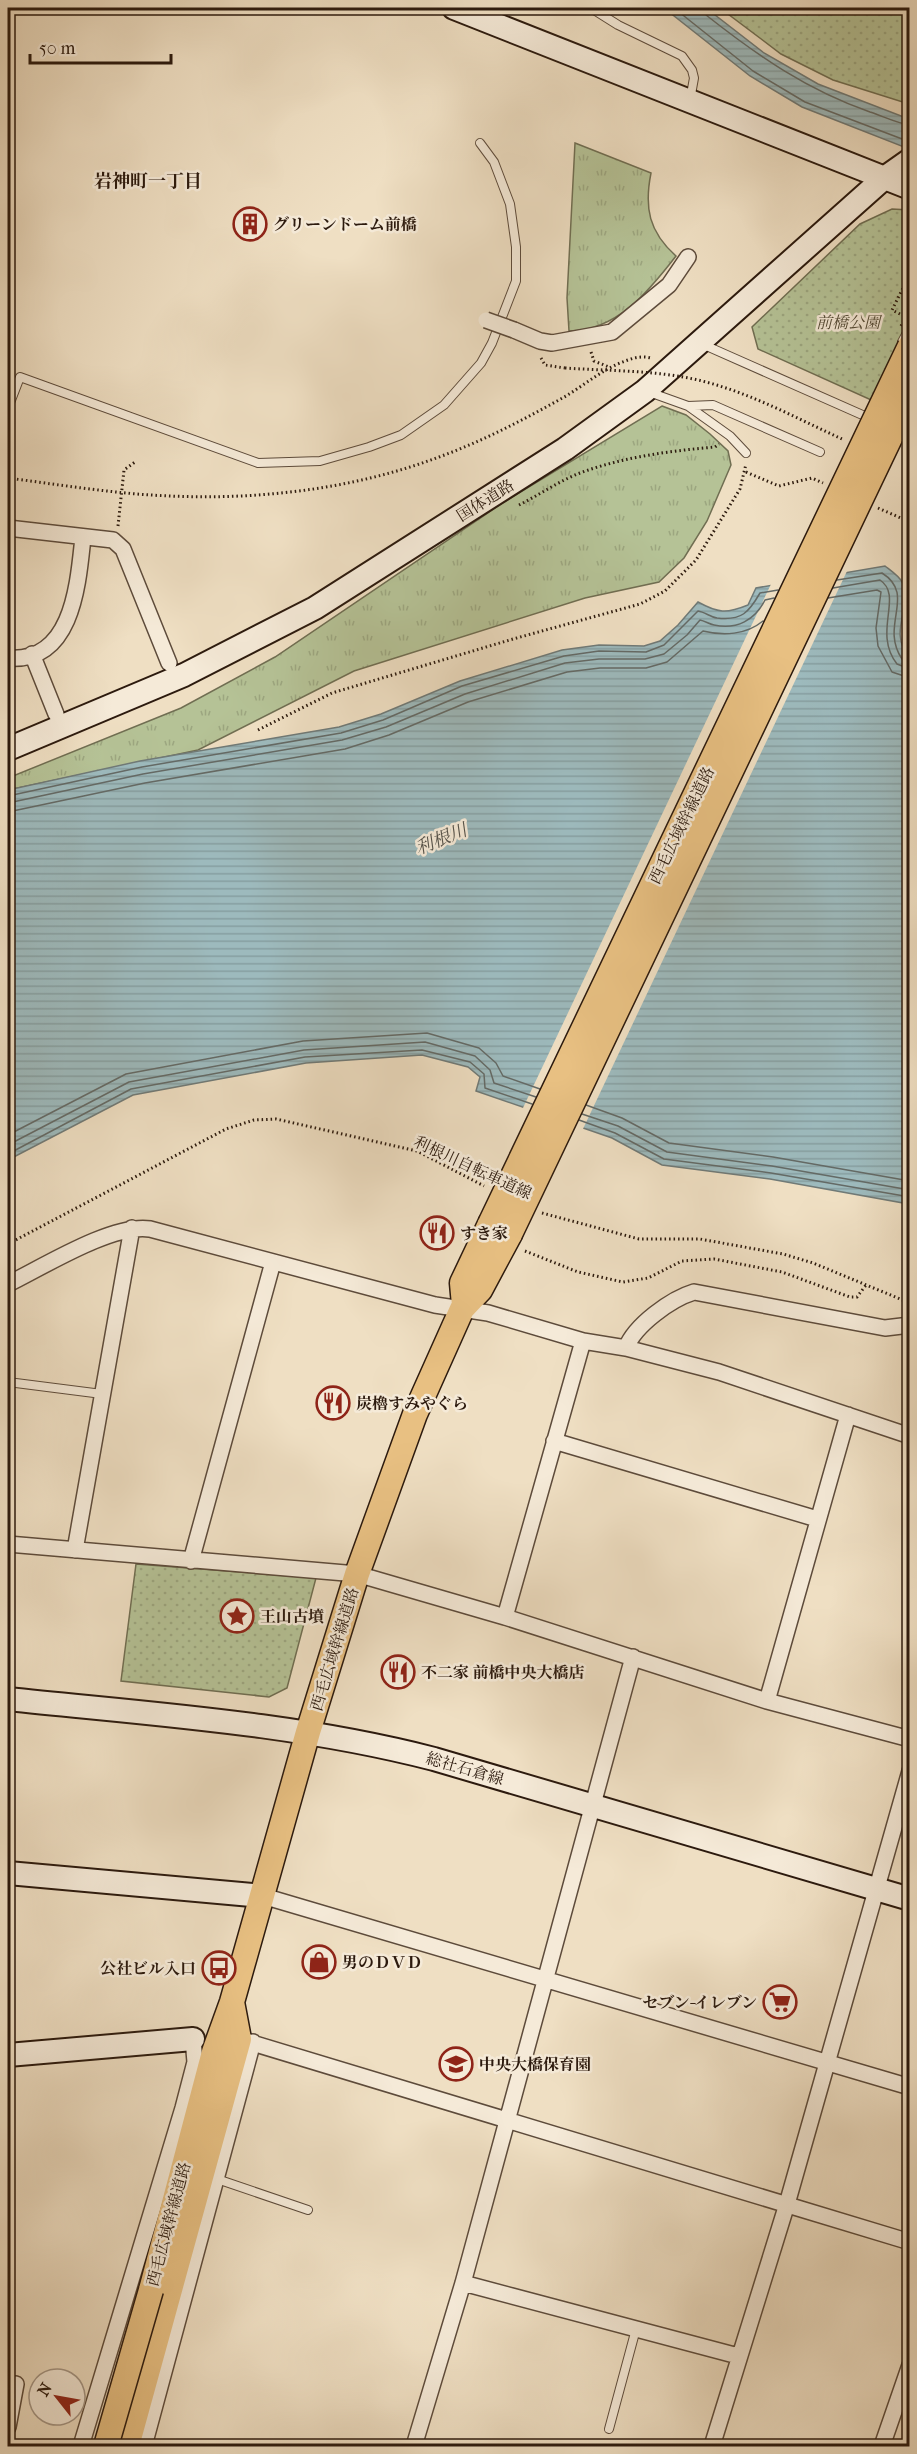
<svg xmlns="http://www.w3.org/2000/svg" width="917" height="2454" font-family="'IM FELL French Canon','Noto Serif JP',serif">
  <defs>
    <pattern id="grass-tufts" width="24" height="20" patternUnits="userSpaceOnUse" patternTransform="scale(1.5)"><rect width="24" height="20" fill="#b5c296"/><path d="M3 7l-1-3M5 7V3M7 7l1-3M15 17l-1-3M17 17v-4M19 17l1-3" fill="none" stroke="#9ca680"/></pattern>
    <pattern id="park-dots" width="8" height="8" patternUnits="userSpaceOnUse" patternTransform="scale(1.5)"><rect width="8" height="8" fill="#b5c296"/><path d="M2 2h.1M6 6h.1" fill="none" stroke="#9ca680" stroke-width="1.8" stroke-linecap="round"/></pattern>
    <pattern id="water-rules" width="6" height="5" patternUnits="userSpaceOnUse" patternTransform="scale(1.5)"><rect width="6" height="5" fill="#9dbabd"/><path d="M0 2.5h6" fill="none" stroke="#879fa1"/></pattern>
  </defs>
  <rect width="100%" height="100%" fill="#efdfc3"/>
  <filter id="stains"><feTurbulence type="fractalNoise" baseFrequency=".00333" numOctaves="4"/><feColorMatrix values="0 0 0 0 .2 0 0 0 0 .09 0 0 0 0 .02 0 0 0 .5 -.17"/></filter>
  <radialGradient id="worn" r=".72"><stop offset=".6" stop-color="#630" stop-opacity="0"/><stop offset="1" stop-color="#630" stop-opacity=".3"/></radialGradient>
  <path fill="url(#grass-tufts)" stroke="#706e52" stroke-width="1.5" d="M575,143L651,173C644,208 649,232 676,256C649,291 617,331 569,331L567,298Z
    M662,406L686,415L710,434L728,451L731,465L707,521L684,558L659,582L585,598L354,671L198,750L8,790V778L181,708L275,657L504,502Z"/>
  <path fill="url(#park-dots)" stroke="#706e52" stroke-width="1.5" d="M720,8H909V104L833,80L781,54Z
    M892,209L909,210V417L758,349L752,327L860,224Z
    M136,1564L316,1578L287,1688L269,1697L121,1681Z"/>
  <path fill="url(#water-rules)" stroke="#707a77" stroke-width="1.5" d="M664,8H706L764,53L818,84L909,119V149L802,107L750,76Z
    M885,566C890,570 899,576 902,582C915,606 886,631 910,658L909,1204L770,1179L662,1165L612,1138L476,1091L480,1077L468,1067L422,1055L306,1063L133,1095L8,1160V790L140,761L339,727L381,714L460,681L562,650L599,645L644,646L660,641L678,625L698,602C718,613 726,614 748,605L756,588Z"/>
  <path fill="#efdfc3" d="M848,569L582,1131L522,1110L772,582Z"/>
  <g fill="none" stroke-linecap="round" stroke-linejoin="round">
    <path stroke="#646a66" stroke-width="1.5" d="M674,8L753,71L805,102L910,142
      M703,8L706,15C758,56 807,90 870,112C883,116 896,123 910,125
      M837,580L882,573C917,595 879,625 902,659L910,661
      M833,588L880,580C904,596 872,632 897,664L910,669
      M828,598L877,590L881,592L876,628L878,646L892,672L910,678
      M8,796L142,767L341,733L383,720L462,686L564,656L599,651L646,652L664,645L698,611C705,612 710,617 717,618C742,621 749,612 760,593L778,590
      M8,803L143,774L342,740L386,727L465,694L565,663L599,659H645L664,654L687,635L700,620C705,621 709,624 714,625C737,630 755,620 765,600L774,598
      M8,812L145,783L345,749L389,735L468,702L567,672L600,668H646L667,662L703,631C723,636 746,635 763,621
      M586,1105L622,1118L669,1143L773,1157L910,1181
      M582,1114L618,1126L667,1152L772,1166L910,1190
      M579,1120L615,1133L664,1159L771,1173L910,1197
      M8,1135L126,1074L303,1041L427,1033L479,1048L496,1063L503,1076L540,1089
      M8,1145L129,1082L304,1050L425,1042L475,1056L490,1070L494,1083L536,1097
      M8,1154L131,1089L305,1057L422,1050L470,1062L484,1074L485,1088L532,1104"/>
    <g stroke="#5d4b3b" stroke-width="10">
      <path id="lane" d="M591,8L618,25L682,56L692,70L694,78L690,100
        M902,342L910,327
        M702,344L867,417L869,413
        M649,392L688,406L713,405L820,452
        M688,406L730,436L746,453
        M8,408L20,377L258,463L320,461L369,447L401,435L444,405L481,363L492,343L516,281V247L510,204L494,162L480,143
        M8,1382L102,1394
        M217,2179L308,2210
        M609,2429L636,2329"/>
    </g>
    <g stroke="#5d4b3b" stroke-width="18">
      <path id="street" d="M514,330L540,341L552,343L612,332L669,285L688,257
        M8,528L113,540L123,549L169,663
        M32,654L56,714
        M8,658C73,663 78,584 83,537
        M8,1284C43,1267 113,1223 150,1229L435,1305L488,1313L583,1341L626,1348L719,1372L910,1436
        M626,1348C635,1325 671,1299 694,1292L885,1328L910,1325
        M554,1441L817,1519
        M8,1544L357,1574L505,1617L767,1701L910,1739
        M75,1550L132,1228
        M191,1561L273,1262
        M505,1617L583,1341
        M767,1701L848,1415
        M263,1896L910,2087
        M239,2039L910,2242
        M463,2283L738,2356
        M8,2427L16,2384
        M81,2446L183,2108L195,2062L193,2039
        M144,2446L253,2042
        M414,2446L463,2283L633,1657
        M712,2446L787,2204L910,1771
        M882,2446L910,2365"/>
    </g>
    <g stroke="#2c1a0e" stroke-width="26">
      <path id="secondary" d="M454,8L910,188
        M8,749L184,675L315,608L565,449L645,391L883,179L910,160
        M8,1699C150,1714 295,1723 434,1759L910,1899
        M8,1873L263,1896
        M8,2055L193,2039"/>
    </g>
    <g stroke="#2c1a0e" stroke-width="27">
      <path id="primary" d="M464,1305L462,1283L490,1224
        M151,2290L214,2052L232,2002L308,1732L357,1574L415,1414L462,1309L480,1290L510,1234
        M127,2446L239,2039L232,2002"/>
    </g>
    <path stroke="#2c1a0e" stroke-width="3" stroke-dasharray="1.5 3" stroke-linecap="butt" d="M909,310L910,308
      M904,316L892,310L910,274
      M591,352L594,361L609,367
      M541,358L545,365L565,368
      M746,472L779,486L812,478L823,483
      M8,478C62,485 116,494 170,496C260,500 354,489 439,457C483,441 525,419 566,396C584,385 601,371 620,363C630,359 640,355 651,358
      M519,505C539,495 559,481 580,473C623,457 669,451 715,447L719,444
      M878,508L910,522
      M118,526L124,470L135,462
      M258,730L332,693L513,639L640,604L665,591L696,560L740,489L746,464
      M542,1213L639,1239H700L783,1254L813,1263L910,1303
      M8,1244L226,1129L254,1120L276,1119L417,1151L484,1186
      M525,1251L578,1272L623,1282L648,1278L682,1261L714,1259L782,1272L850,1297H857L866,1285"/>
    <use href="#lane" stroke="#f5ead8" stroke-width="8"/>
    <use href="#street" stroke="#f5ead8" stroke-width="15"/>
    <use href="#secondary" stroke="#f5ead8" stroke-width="22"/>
    <use href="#primary" stroke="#e8c082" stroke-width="24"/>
    <g stroke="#5d4b3b" stroke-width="18" stroke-linecap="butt">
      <path id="street-bridge" d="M486,320L514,330"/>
    </g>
    <g stroke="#2c1a0e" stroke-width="27" stroke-linecap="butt">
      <path id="primary-bridge" d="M490,1224L910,346
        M510,1234L910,396
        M106,2446L151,2290"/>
    </g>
    <path stroke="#2c1a0e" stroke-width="3" stroke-dasharray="1.5 3" stroke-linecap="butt" d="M901,326L909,310
      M565,368C609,371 655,370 698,380C749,392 796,418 842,439"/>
    <use href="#street-bridge" stroke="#f5ead8" stroke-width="15"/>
    <use href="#primary-bridge" stroke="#e8c082" stroke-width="24"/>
  </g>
  <defs>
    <g id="building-ring" transform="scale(1.725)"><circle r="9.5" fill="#f5ead8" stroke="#8f2418" stroke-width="1.5"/><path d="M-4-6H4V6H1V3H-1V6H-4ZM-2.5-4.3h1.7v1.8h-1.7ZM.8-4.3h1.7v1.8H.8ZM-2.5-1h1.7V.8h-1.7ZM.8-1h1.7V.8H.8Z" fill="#8f2418"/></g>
    <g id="restaurant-ring" transform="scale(1.725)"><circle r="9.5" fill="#f5ead8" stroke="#8f2418" stroke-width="1.5"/><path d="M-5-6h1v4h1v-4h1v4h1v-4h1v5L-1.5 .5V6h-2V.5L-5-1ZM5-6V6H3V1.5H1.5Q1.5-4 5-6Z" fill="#8f2418"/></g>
    <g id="sight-ring" transform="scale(1.725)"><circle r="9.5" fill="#f5ead8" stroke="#8f2418" stroke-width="1.5"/><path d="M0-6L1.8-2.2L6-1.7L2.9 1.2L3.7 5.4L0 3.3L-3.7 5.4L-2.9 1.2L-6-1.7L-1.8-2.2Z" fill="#8f2418"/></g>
    <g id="shop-ring" transform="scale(1.725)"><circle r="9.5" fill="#f5ead8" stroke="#8f2418" stroke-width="1.5"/><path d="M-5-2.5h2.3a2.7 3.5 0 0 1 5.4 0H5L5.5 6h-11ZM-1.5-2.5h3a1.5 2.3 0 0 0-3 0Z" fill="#8f2418"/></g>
    <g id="bus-ring" transform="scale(1.725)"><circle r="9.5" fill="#f5ead8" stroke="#8f2418" stroke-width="1.5"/><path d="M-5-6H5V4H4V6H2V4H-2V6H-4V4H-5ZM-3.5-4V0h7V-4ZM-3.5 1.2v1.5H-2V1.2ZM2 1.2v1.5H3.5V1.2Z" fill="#8f2418"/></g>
    <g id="supermarket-ring" transform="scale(1.725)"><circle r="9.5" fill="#f5ead8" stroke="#8f2418" stroke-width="1.5"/><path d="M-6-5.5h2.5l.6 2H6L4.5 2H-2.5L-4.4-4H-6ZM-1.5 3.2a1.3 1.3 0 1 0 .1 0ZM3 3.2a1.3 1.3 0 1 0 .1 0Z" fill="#8f2418"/></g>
    <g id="school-ring" transform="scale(1.725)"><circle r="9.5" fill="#f5ead8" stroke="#8f2418" stroke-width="1.5"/><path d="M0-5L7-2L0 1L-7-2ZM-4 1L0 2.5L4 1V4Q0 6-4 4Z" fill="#8f2418"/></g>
  </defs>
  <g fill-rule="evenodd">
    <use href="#building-ring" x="250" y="224"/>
    <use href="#restaurant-ring" x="437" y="1233"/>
    <use href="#restaurant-ring" x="333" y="1403"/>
    <use href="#sight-ring" x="237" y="1616"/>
    <use href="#restaurant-ring" x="398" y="1672"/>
    <use href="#shop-ring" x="319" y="1962"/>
    <use href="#bus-ring" x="219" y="1968"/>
    <use href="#supermarket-ring" x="780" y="2002"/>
    <use href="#school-ring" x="456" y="2064"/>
  </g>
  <g text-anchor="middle" stroke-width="5" stroke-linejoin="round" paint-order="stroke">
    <g font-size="16" font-weight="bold" fill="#2c1a0e" stroke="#f5ead8" text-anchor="start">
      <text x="273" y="230">グリーンドーム前橋</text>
      <text x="460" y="1239">すき家</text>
      <text x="356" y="1409">炭櫓すみやぐら</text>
      <text x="260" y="1622">王山古墳</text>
      <text x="421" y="1678">不二家 前橋中央大橋店</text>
      <text x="342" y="1968">男のＤＶＤ</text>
      <text x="196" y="1974" text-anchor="end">公社ビル入口</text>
      <text x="757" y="2008" text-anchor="end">セブン-イレブン</text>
      <text x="479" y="2070">中央大橋保育園</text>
    </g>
    <g font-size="16" font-style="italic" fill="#554c37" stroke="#f5ead8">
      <text x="848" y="328">前橋公園</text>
    </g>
    <g font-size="16" fill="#2c1a0e" stroke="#f5ead8">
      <text transform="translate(485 500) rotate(-32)" y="6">国体道路</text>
      <text transform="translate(681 825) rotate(-64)" y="6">西毛広域幹線道路</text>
      <text transform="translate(473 1167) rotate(25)" y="6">利根川自転車道線</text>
      <text transform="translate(334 1649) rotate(-73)" y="6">西毛広域幹線道路</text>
      <text transform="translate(465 1768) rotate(16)" y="6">総社石倉線</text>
      <text transform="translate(168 2224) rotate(-75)" y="6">西毛広域幹線道路</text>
    </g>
    <g font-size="18" font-weight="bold" fill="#2c1a0e" stroke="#f5ead8">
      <text x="148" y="187">岩神町一丁目</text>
    </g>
    <g font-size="18" font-style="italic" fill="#54524b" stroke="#f5ead8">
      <text transform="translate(441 839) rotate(-22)" y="6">利根川</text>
    </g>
  </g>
  <rect width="917" height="2454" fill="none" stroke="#efdfc3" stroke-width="30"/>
  <rect x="9" y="9" width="899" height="2436" fill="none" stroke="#2c1a0e" stroke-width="3"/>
  <rect x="15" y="15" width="887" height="2424" fill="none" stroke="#2c1a0e" stroke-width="1.5"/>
  <g transform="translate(57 2397) rotate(301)"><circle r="28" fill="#f5ead8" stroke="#a59787" stroke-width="1.5"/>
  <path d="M0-4.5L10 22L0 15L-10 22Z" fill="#8f2418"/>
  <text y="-9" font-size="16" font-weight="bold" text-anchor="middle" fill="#2c1a0e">N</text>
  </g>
  <path d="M30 54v9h141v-9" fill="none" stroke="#2c1a0e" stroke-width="3"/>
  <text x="39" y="54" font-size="18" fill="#2c1a0e" stroke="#f5ead8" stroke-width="4.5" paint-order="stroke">50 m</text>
  <rect width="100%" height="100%" filter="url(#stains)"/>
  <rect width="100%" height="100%" fill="url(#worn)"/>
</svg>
